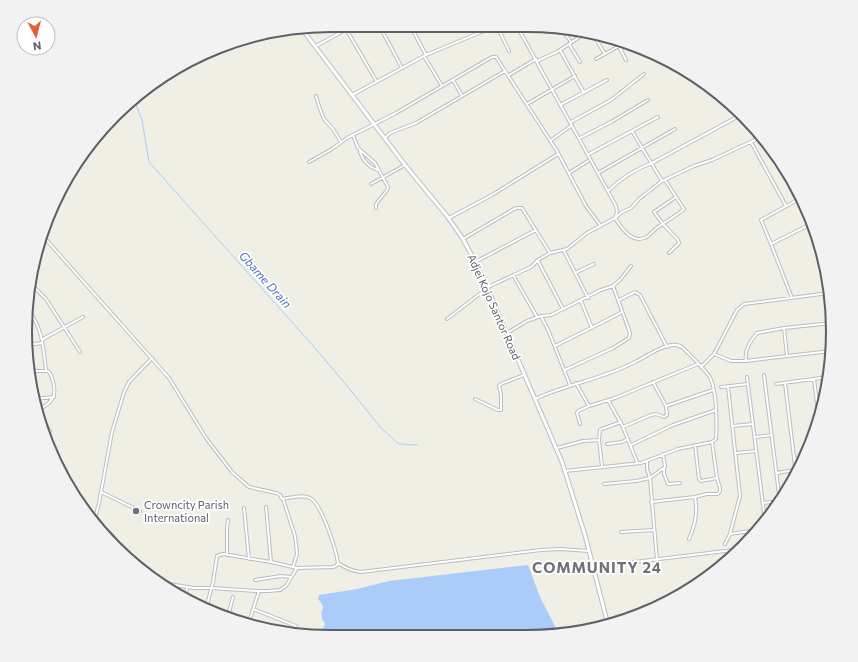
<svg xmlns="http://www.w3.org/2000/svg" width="858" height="662" font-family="Commissioner,sans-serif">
  <rect width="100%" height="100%" fill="#efefe6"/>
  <path fill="#abccfb" d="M528,565L540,597L559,634H321L325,624C324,622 322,620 322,618C319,608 328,610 318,599L319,595L357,589L389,581Z"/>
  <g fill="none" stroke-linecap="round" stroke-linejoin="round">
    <path stroke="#abccfb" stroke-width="1" d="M134,100L142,120L149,162L315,348L348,387L381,428L399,444L417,445"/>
    <g stroke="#bbbcc1" stroke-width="4">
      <path id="street" d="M379,25L402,68
        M410,25L426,55
        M497,26L509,51
        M517,26L616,206L617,212L615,218C621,227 631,243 644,238C649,237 653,230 658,227C667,221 676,216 684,209L665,180
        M561,28L571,42
        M346,29L377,82
        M413,31L423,25
        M592,33L605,54
        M615,39L626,60
        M569,44L580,62
        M316,46L354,25
        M621,49L630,44
        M560,50L584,93
        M424,56L442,86
        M596,59L619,46
        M537,61L557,52L587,32
        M509,75L536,59
        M453,80L462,96
        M352,95L426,55L498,25
        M316,96L320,109L324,119L333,129L341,142
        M527,104L575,76
        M560,105L607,80
        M571,122L611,100L644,74
        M751,128L756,139
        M632,131L662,181
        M353,135L358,148L375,163L388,187L387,190L376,204V208
        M385,138L390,133L416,123L505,71
        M580,138L611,122L648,100
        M550,141L572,125
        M751,142L786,206
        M360,152C363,161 368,167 378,170
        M589,154L658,117
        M309,162L332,149L347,138L396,113L492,57H496L557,151L586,206L600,225
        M569,173L588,161
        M598,173L675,129
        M371,184L405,165
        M608,191C620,179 636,169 652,163L739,116
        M449,218L492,195L558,154
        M42,235L169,378L206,438L232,472L249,487L276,493L280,495L282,499C291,498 302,494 310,498C322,504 336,550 338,563C345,568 353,571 361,572L541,550L561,549L589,551
        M463,239L514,209L517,208H522L550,253
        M771,244L761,220L801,198
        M564,251L588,298
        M669,253L679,243L678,240L663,224L654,212L676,197
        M538,261L563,309
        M475,262L536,230
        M575,273L594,264
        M513,275L537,317
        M31,284L46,299L80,352
        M792,298L771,244L813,223
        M619,300L635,292L640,295L667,347
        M581,301L592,328
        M28,309C43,330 43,346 46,370
        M541,316L549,332L570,385
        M447,319L490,286L531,267L538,260L550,253L567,249L587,233L615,218L622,212L631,208L639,199L662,181L694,166L712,160L759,138
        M784,328L757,333C751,340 744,351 746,361L787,356
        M507,333L527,321L541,316L551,315L601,290L613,286L620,280L631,266
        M43,339L83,317
        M27,345L42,343
        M555,346L609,319L622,312
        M831,351L787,356L784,328L832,323
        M714,354L731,361H746
        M701,367L714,354L737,310L744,304L829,293
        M565,370L613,348L629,338L630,333L613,286
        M30,371H48C53,376 57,393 52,399C49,405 41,408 36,411
        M764,375L780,502
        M747,377L765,521
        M814,379L819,419
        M576,383L589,406L615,398L698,364
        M785,383L796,474
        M776,384L828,377
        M721,387L748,384
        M34,399L54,397
        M475,399L498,410H501V395L499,386L501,384L524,375
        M535,399C567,384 602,379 633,363C645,358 671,337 683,348C692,357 702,366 709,376C717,388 717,424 716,439L712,442L678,449L641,463L565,471
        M608,400L622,425L637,462
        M666,406L713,390
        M37,410L50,431
        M580,424L577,413L578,411L589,406
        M732,426L753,424
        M623,427L651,415L656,414L664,417L667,415L666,406L653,382
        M755,437L772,435
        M599,440L602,466
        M607,444L622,442L628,439
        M631,445L673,425L716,410
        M695,445L699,479L701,481L717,478
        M557,448L583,441L599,440L600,430L602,429L621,422
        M736,453L756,451
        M794,459L804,458
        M647,462V469L650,478L657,560
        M664,468V474L668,484L680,483
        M777,473L795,470
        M604,484L636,481L650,478L665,467L663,454
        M101,492L140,511
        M283,499L295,536L297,554L293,567
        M651,502L695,497L707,494H718L720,491V488L717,478L712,442
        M763,503L780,501
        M266,507L271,562
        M244,508L249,559
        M94,522L99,503L112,432L124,392L129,382L152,358
        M621,532L654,530
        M730,534L757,530
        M689,539C695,525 698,513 695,497
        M725,544L730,534L740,496L728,387
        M227,555V528L228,520
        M593,567L742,549
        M255,580L281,576L291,577
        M157,582L194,588H212L257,591H268L280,590L286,586L297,568L333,567L336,566L338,563
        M167,589L168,584
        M185,598L187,588
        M253,609L296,626
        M228,616L233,597
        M249,622L259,591
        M249,623L206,609L213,582L217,556L223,554L271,562L297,568"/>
    </g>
    <g stroke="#bbbdc3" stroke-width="5">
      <path id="secondary" d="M302,29L405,165L447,216L463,239L472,256L489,292L562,462L585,535L608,625"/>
    </g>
    <use href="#street" stroke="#fff" stroke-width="2"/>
    <use href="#secondary" stroke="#fff" stroke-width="3"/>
  </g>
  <circle fill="#6b7280" stroke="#fff" stroke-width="1.5" cx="136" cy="511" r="4"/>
  <g text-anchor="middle" stroke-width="3.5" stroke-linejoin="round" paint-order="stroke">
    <g font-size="11" fill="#5e6066" stroke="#fff">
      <text transform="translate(494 307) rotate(66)" y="4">Adjei Kojo Santor Road</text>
    </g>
    <g font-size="11" fill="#5b616d" stroke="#fff" text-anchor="start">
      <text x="144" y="509">Crowncity Parish<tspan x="144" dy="13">International</tspan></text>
    </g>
    <g font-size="12" font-style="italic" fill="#4d73be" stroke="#fff">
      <text transform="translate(265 280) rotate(48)" y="4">Gbame Drain</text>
    </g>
    <g font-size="15" font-weight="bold" letter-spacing="1" fill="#6f7278" stroke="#fff">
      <text x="597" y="573">COMMUNITY 24</text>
    </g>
  </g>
  <path d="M0 0H858V662H0ZM331 32H527A299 299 0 0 1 826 331V331A299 299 0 0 1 527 630H331A299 299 0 0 1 32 331V331A299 299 0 0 1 331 32Z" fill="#f2f2f3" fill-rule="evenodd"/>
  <path fill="none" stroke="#5e6066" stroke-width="2" d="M331 32H527A299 299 0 0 1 826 331V331A299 299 0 0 1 527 630H331A299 299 0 0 1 32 331V331A299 299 0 0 1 331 32Z"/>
  <g transform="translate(36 36) rotate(173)"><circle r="19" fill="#ffffff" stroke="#bfbfc2"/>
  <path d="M0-3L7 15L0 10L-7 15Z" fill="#e1613b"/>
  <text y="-6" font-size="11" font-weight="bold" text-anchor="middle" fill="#5e6066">N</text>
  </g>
</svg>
